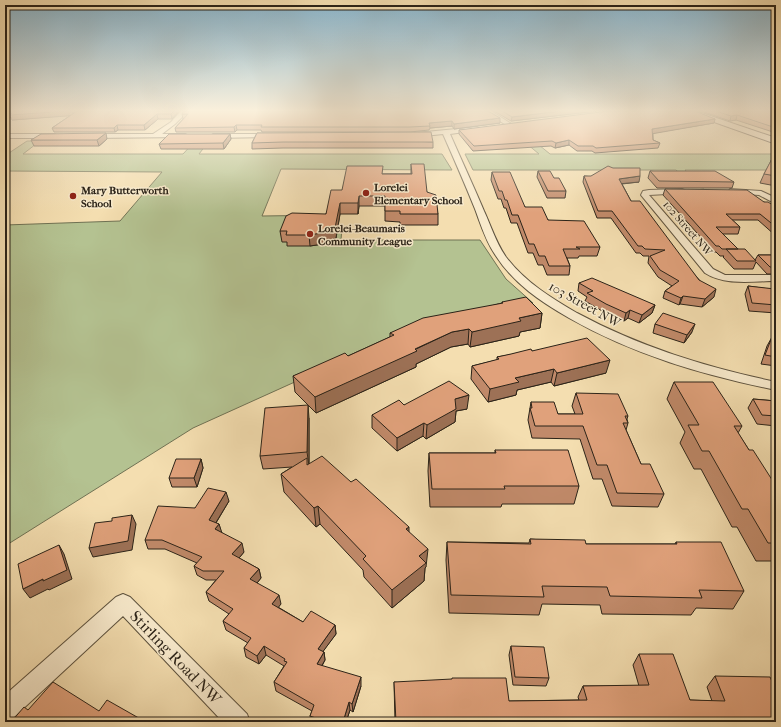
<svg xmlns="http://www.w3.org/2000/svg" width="781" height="727" font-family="'IM FELL French Canon',serif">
  <rect width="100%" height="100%" fill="#f4deb0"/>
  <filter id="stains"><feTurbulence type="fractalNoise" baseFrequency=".005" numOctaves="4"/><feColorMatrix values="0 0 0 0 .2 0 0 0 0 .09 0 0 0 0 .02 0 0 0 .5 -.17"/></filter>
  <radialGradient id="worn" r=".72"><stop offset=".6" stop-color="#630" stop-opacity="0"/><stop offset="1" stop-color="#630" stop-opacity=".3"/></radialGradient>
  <path fill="#b4c291" stroke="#707254" d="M517,127L550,154H776V170H685L704,188L695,187L676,170H473L465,154H539L508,128Z
    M196,140L209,141L199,154H442L452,170L281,169L262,216L335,215L334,224L342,227L341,240H480L506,279L533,303L412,329L193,428L5,546V225L120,221L162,172L5,171V153H9L27,141H40L23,154H183Z"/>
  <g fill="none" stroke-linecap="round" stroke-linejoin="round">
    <g stroke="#5d523e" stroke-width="2">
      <path id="street" d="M181,111H188L175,124L162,134H185L187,135V137L89,138L86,136L89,134H153L171,122Z
        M483,111H491L513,125L508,126Z
        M477,127L480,129L479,130L450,134C461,159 473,185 484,211C491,226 496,243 506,257C525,282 551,298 577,313C640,347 706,367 776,382V390C703,375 634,355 569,318C541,302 514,284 496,256C486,242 481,225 475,209C465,184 454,159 443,134L415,137L412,135L415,133Z
        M5,134H55L58,136L55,138H5Z
        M273,134L276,136L275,137L213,138L210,136L213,134Z
        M682,189L686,191L685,193L649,195L713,269L725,275H776V281C753,281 725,286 705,273L641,195L643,191L649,190Z
        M730,189L761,191L776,198V204L759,195L730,193L729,191Z
        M123,594L130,597L247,714L250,722H223L123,616L13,718L5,721V695L116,597Z"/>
    </g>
    <g stroke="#2b2318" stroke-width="2">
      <path id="secondary" d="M683,111H696L776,138V144Z"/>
    </g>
    <use href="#street" fill="#f8eacc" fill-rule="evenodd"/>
    <use href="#secondary" fill="#f8eacc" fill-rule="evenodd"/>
  </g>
  <path fill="#c18a6a" stroke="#2b2318" d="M179,111L172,119H158L145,130H118L115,132H54L52,128L71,115L12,120L11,117L7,118L5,113Z
    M494,111H597L511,121Z
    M701,111H776V133L736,120L730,121Z
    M182,114L500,123L454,129L452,126L430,128L429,130L410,132H262L261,130H237L235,132H176L175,128L184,118L183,119Z
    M715,119L714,123L653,133V140L660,143L658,148L595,153L592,151H577L569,145L555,148L551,146L473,151L459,134V130Z
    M257,133L433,142V148H283L252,149V143Z
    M230,134L231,139L224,149H161L159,144Z
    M107,139L99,146H34L31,140Z
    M776,151V186L760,183L764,174Z
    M411,164L427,192L438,214V225H400V222L385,221V206H359L358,214H340L336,238L323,244L310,246H287V242H282L280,231L326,214L342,190L383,174H411Z
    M538,171L554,178L566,191L565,198H547L537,177Z
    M650,171L734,182L732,188H657L648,178Z
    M492,172L525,207L548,220L600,247L597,256H579L578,258H567L570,266L569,275H547L543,265H538L533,253H528L517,223H511L506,208H504L501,199H498L491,180Z
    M584,176L639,182L622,184L631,201L714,297L702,307L680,304L679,305L663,298L665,291L672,286L658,277L648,263L649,256H643L640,253H636L611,218H597L583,182Z
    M665,189L764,202L776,207V236L758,220H732L740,227L738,234H723L738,249L755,260L758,255H776V274H767L756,262L753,269H734L723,257L724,256H720L716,252H714L663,195Z
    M579,283L655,305L652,313L639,323L628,318L624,321L604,312L585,301L587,297L578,291Z
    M748,286L776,290V313L749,311L745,294Z
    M502,302L542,313L540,328L520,332L519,336L470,347L468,344L451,347L416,364V367L316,413L295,392L293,376L348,356L390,337V333L502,303Z
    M655,324L692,332L684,343L653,333Z
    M772,337L776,338V366L761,364L767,346Z
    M532,351L606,373L554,386L551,382L517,390L516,395L488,402L471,379L472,366L497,360V357Z
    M674,382L742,426L738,433L749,450L776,486V561H756L737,527H732L701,469H694L680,443L685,432L667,399Z
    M576,393L628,416L627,419L628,423L626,430L641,464L664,494L658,507L612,506L602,479H593L580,439L532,438L528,420L531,402L558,414H575L572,406Z
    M753,399L776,401V426L757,424L748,408Z
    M404,405L467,409L456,411L455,422L426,439L423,436L397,451L372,428V415Z
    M309,418V464L351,482L409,532L426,567L425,568L424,581L392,608L364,577L363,570L320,524L316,527L284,492L281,474L292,467L263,469L260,456Z
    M495,450L579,486L574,504H502L501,507H430L428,471L429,453H495Z
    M201,459L203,468L197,487H172L169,478Z
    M229,501L216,523L219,524L221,532L244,552L239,558L259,569L261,578L257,583L281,604L278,607L303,622L335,625L336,634L323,651L324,652L325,660L322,666L361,686L353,712L350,710L346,722H311L310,716L312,711L276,691L274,682L284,666L266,655L259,664L246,657L244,648L248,643L226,630L223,621L229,614L209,601L206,592L216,580H206L197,575L194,566L197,563L165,549H148L145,540L195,508Z
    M530,539L586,544H675L676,542L744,591L733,609L696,608L691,615L602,614L600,605L542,604L539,615L449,613L446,560L447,542L529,543Z
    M511,646L549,678L546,686L513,685L509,655Z
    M639,654L690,700L712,701L707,687L715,676L776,722H395L394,682L509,701L579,700L578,697L583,686H639L633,665Z"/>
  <path fill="#9d7156" stroke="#2b2318" d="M66,111H78L80,115L12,120L11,117L7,118L5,113Z
    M174,111H179L172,119L171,114Z
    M560,111H597L511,121L512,117Z
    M157,114L158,119L145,130L144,125Z
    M737,115L736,120L730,121L731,116Z
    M500,118V123L454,129V124Z
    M715,119L714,123L651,134L652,129Z
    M452,121V126L430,128L429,123Z
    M117,125L118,130L115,132L114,128Z
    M236,125L237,130L235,132L234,127Z
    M106,133L107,139L99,146L97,140Z
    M230,134L231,139L224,149L223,143Z
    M569,140V145L555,148L556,143Z
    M640,176L639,182L618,184L619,179Z
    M359,196V206L358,214V203Z
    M340,203V214L336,238L323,244L310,246L309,235Z
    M716,289L714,297L702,307L705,299Z
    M683,296L680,304L679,305L681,298Z
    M655,305L652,313L639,323L642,315Z
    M630,310L628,318L624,321L626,313Z
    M542,313L540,328L520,332L519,336L470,347L472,332L519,318Z
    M695,324L692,332L684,343L687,335Z
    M469,329L468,344L451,347L416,364V367L316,413L315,397L452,332Z
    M610,360L606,373L554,386L557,373Z
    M554,369L551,382L517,390L516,395L488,402L490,389L515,378Z
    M469,395L467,409L456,411L455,422L426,439L427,425L455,399Z
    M308,405L309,418V466L307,452Z
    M424,423L423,436L397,451V438Z
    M201,459L203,468L197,487L194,478Z
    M226,492L229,501L212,529L209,520Z
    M318,506L320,524L316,527L314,508Z
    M132,515L136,524L132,550L93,557L89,548Z
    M219,524L222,533L215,529Z
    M409,527V545L406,529Z
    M242,543L244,552L235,563L232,554Z
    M59,545L64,554L72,579L49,590L48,589L30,598L23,589L43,579Z
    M428,549L426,567L425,568L424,581L392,608V590L419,556Z
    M259,569L261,578L253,588L250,579Z
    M279,595L281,604L274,613L272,604Z
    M335,625L336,634L319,657L318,649Z
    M264,646L266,655L259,664L257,656Z
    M324,652L325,660L318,672L317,664Z
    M361,677V686L353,712L352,704Z
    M349,702L350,710L346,722H343Z"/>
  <path fill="#e0a17b" stroke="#2b2318" d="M7,111H66L10,115L12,113H5Z
    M77,111H174L171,114H157L144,125H117L114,128H52Z
    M184,111H488L500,118L454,124L452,121L429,123L430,126L410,127H261L262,125H236L234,127L175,128L188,114H182Z
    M502,111H560L512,117Z
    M608,111H695L715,119L652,129L653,140L660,143L596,148L593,146H578L569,140L556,143L552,141L474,146L459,130Z
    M716,111H776V128L737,115L731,116Z
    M431,132L433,142H283L252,143L257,133Z
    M106,133L97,140H31L41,134Z
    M169,134H230L223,143L159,144Z
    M776,151V176L764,174Z
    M411,164H424L427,192L436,195L438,214H400V211H385V196H359L358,203H340L335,228L322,233L309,235H286L287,231H280L286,216L292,213L326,214L331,190H342L347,166H383L382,174H412Z
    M608,166L613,168H640V176L619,179L631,201H640L699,280L716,289L705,299L683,296L681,298L665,291L679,281L660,270L650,256L665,250L645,249L642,246H638L612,211H598L584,176H591Z
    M538,171H550L554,178H559L566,191H548Z
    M650,171H715L734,182L659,181Z
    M492,172H510L525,207H542L548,220L584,221L600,247H576L580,249H563L570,266H549L545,256H539L534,244H529L518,215H512L507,200H505L502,191H499Z
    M665,189L747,190L764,202H768L776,207V227L760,214H726L740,227H716L738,249H722L719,246H716Z
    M726,249H745L756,261H737Z
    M758,255H776V267H770Z
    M592,278L655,305L642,315L630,310L626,313L606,304L587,293L593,291L579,283Z
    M748,286L775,289L776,290V305L752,303Z
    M526,297L542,313L519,318L521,321L472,332L469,329L452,332L415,349L417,351L315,397L293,376L345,353L348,356L394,335L390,333L423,318L503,303L502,302Z
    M663,313L695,324L687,335L655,324Z
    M772,337L776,338V357L765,355Z
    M587,338L610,360L557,373L554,369L515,378L519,382L490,389L472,366L499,359L497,357L511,354L531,349L532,351Z
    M449,381L469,395L455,399L456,409L427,425L424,423L397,438L372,415L399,400L404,405Z
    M674,382H713L742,426H734L749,450H753L776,486V543H768L748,509H742L709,451H702L688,425H699Z
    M576,393L618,394L628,416H625L628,423H623L641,464H650L664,494L617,493L607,465H597L583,426H535L530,408H532L531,402H554L558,414H583Z
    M753,399L776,401V416L762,415Z
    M308,405L307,452L260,456L265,408Z
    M495,450H568L579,486H504L505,489H432L429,453H496Z
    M322,456L351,482L356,479L409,527L406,529L428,549L419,556L426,563L392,590L363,559L366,556L318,506L314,508L281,474L307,458V465Z
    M176,459H201L194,478H169Z
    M208,488L226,492L209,520L219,524L215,529L242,543L232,554L259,569L250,579L279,595L272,604L303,622L311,611L335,625L318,649L324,652L317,664L361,677L352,704L349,702L343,722H327L310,716L314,705L274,682L287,662L284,661L285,659L264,646L257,656L244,648L251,638L223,621L233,609L206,592L224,571H203L194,566L202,557L162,540H145L158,506L195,508Z
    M132,515L128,541L89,548L95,523L112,521V518Z
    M530,539L585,540L586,544H677L676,542H721L744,591L699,590L702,598L610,596L607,587L542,586L544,597L451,595L447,542L531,544Z
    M59,545L67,570L43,581V579L23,589L18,564Z
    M511,646L544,647L549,678L515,677Z
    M639,654H673L690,700L725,701L715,676L770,677L775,688H776V722L723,721L724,722H396L394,682L452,679V678H506L509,701L587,700L583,686L649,685Z
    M53,682L99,711L107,700L144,721L143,722H11L24,707L28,710Z"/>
  <linearGradient id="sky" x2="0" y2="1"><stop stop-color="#89b7d0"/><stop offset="0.52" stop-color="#faf0db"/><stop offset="1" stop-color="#faf0db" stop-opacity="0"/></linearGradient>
  <rect width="781" height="213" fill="url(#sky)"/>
  <g fill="#8f2418" stroke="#f8eacc" stroke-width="1.5">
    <circle cx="366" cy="193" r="4"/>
    <circle cx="73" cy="196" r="4"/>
    <circle cx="310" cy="234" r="4"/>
  </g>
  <g text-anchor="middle" stroke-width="3" stroke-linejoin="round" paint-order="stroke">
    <g font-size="11" font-weight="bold" fill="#2b2318" stroke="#f8eacc" text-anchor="start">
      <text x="374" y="191">Lorelei<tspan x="374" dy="13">Elementary School</tspan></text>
      <text x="81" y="194">Mary Butterworth<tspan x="81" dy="13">School</tspan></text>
      <text x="318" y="232">Lorelei-Beaumaris<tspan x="318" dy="13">Community League</tspan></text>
    </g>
    <g font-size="11" fill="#2b2318" stroke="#f8eacc">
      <text transform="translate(688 228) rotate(49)" y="4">102 Street NW</text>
    </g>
    <g font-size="13" fill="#2b2318" stroke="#f8eacc">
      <text transform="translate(585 304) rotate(29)" y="5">103 Street NW</text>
    </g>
    <g font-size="16" fill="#2b2318" stroke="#f8eacc">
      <text transform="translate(176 657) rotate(46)" y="6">Stirling Road NW</text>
    </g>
  </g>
  <rect width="781" height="727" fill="none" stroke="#f4deb0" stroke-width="20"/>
  <rect x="6" y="6" width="769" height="715" fill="none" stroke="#2b2318" stroke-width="2"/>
  <rect x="10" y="10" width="761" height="707" fill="none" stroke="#2b2318"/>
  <rect width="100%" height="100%" filter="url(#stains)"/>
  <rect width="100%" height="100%" fill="url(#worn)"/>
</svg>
